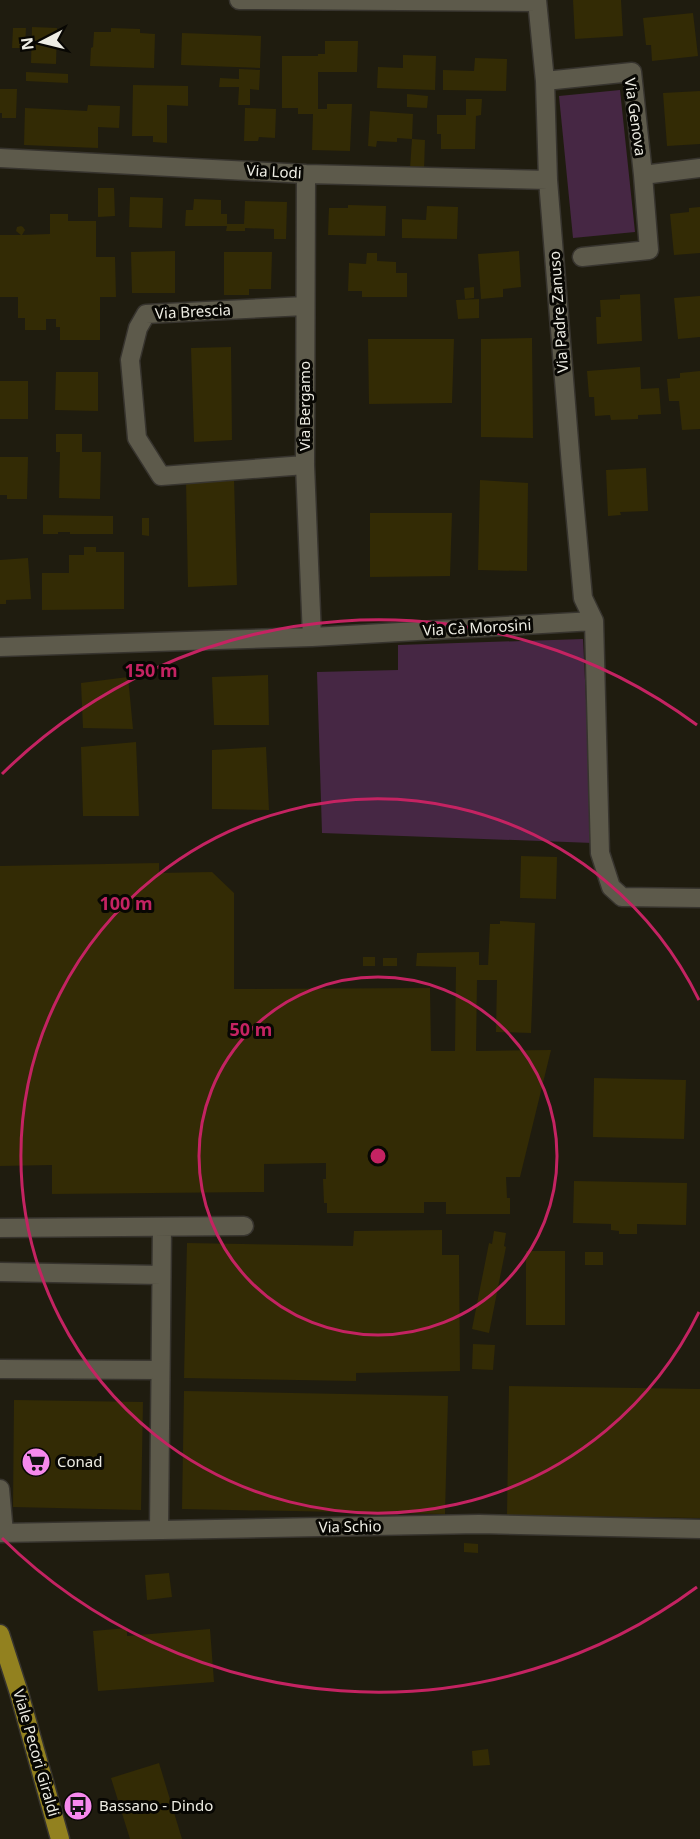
<svg xmlns="http://www.w3.org/2000/svg" width="700" height="1839" font-family="'Noto Sans',sans-serif">
  <rect width="100%" height="100%" fill="#1f1c0f"/>
  <path fill="#462744" d="M620,90L635,232L573,238L559,96Z
    M583,639L593,843L322,833L317,672L398,670V645Z"/>
  <path fill="#332b05" d="M573,0H621L623,36L575,39Z
    M693,13L698,56L652,61L651,45H646L643,18Z
    M32,27L57,28L56,64L31,63Z
    M13,28H26L25,48H12Z
    M111,28L140,29V33L155,34L154,68L90,66L91,48L93,47L94,32H111Z
    M182,33L261,36L260,68L181,65Z
    M325,41H358L357,72H318V109H327V104H352L350,151L312,150L313,114H298V108H282V56H318V54H325Z
    M403,55L436,56L435,90L377,88L378,67L403,68Z
    M475,58L507,59L506,91L443,90V70L474,71Z
    M239,69L260,70L259,90L250,89V105H238L239,87H219L220,78L239,79Z
    M26,72L68,74V83L26,81Z
    M133,85L188,86V106L167,105V143L153,142V136H132Z
    M0,89H17L16,118H2V113H0Z
    M700,91V144L667,146L663,93Z
    M407,94L428,96L427,108L407,107Z
    M466,99H482L481,115L476,116L475,149H441V134H437V115H466Z
    M88,105L120,106L119,128L98,127V148L24,145L25,108L87,111Z
    M245,108L276,109L275,138L259,137L258,141H244Z
    M370,111L413,114L412,139L425,140L424,170L410,169L412,139L397,138V142L377,141L376,147L368,146Z
    M98,188H114L115,216L98,217Z
    M130,197L163,198L162,228L129,227Z
    M194,199L221,200V214H227V224H244L245,201L287,202L286,239H274V229L245,228V231H226L227,226H185L186,210H193Z
    M348,205L386,206L385,236L328,235L329,208H348Z
    M427,206L458,207L457,239L402,238V219L426,220Z
    M700,207V253L674,255L670,214L689,212V208Z
    M50,214H68V221H96V257H115L116,297H100V340H60V327H56V319H46V330H25V318H18V297H0V235H21L16,231L17,227L21,226L23,227L25,230L22,235L50,234Z
    M175,251V293H132L131,252Z
    M519,251L521,287L503,289V297L481,299L478,254Z
    M224,252H272L271,289H249V295H224Z
    M367,253H377V261L396,262V273H407V297H362V291H348L349,263L366,264Z
    M474,287V298L465,299L464,288Z
    M640,294L642,341L597,344L596,317H601L600,300L620,299V295Z
    M700,296V337L678,339L674,298Z
    M479,299V318L458,319L456,300Z
    M532,338L533,438L481,437V339Z
    M368,339H454L452,403L369,404Z
    M231,347L232,440L194,442L191,348Z
    M640,367L641,389L659,388L661,414L638,415V419L611,420L610,415L595,416L594,397H589L587,371Z
    M700,371V429L682,430L679,401H669L667,379L680,378V373Z
    M56,372H98V411L55,410Z
    M0,381H28V419H0Z
    M56,434H82V452H101L100,499L59,498L60,452H56Z
    M0,457H28L27,499H7V495H0Z
    M646,468L648,511L620,512L621,515L608,516L606,470Z
    M234,479L237,585L188,587L186,480Z
    M480,480L528,483L527,571L478,570Z
    M370,513H452L450,576L370,577Z
    M43,515L113,516V534H70V532H58V534H43Z
    M142,518H149V536L142,535Z
    M84,547H96V552H124V609L42,610V573H69V555H84Z
    M28,558L31,599L6,600V604H0V560Z
    M268,675L269,725H214L212,677Z
    M128,677L133,729L83,728L81,683Z
    M136,742L139,816H83L81,747Z
    M266,747L269,810L212,809V750Z
    M521,856L557,857L556,899L520,898Z
    M159,863V873L212,872L234,893V989L430,988L431,1051H455L456,967L416,966L417,953L479,952V965H488L490,924H500V921L535,923L531,1033L496,1032L497,980H477L476,1051L551,1050L520,1177H506L507,1198H510V1214H446V1202H424V1213H327V1203H324L323,1179H326V1163L264,1164V1192L52,1194V1165L0,1166V866Z
    M363,957H375V966H363Z
    M383,958H397V966H383Z
    M594,1078L686,1080L684,1139L593,1137Z
    M574,1181L687,1183L686,1225L637,1224V1234H619V1231L611,1230V1224L573,1223Z
    M442,1230V1255H459L460,1371L356,1373V1381L184,1378L187,1243L353,1246L354,1231Z
    M494,1231L506,1233L504,1246L506,1247L489,1333L472,1329L489,1243L492,1244Z
    M526,1251H565V1325H526Z
    M585,1252H603V1265H585Z
    M473,1344L495,1345L493,1370L472,1369Z
    M509,1386L700,1389V1518L507,1515Z
    M184,1391L448,1396L445,1514L182,1509Z
    M14,1400L143,1402L141,1510L13,1507Z
    M464,1543L478,1544V1553L464,1552Z
    M169,1573L172,1597L147,1600L145,1575Z
    M127,1628V1636L210,1629L214,1682L98,1691L93,1631Z
    M488,1749L490,1765L473,1766L472,1751Z
    M159,1763L182,1839H130L111,1778Z"/>
  <g fill="none" stroke-linecap="round" stroke-linejoin="round">
    <g stroke="#37342e" stroke-width="21">
      <path id="minor" d="M239,0L537,2
        M537,0L545,81L548,180L571,466L583,598L594,621
        M545,81L632,72L643,175
        M0,158L306,174L548,180
        M306,174L305,465L312,637
        M582,257L649,250L643,175L700,168
        M305,306L146,314L138,328L130,360L137,438L161,476L305,465
        M0,647L312,637L594,621L600,853L611,887L622,897L700,898
        M0,1228L244,1226
        M0,1272L161,1275
        M0,1369L159,1370
        M0,1489L4,1533
        M159,1530L162,1227
        M0,1533L479,1524L700,1529"/>
    </g>
    <g stroke="#37342e" stroke-width="21">
      <path id="major" d="M0,1634L19,1693L60,1839"/>
    </g>
    <use href="#minor" stroke="#5d5a4b" stroke-width="18"/>
    <use href="#major" stroke="#92811f" stroke-width="18"/>
  </g>
  <g fill="none" stroke="#c42362" stroke-width="3">
    <circle cx="378" cy="1156" r="179"/>
    <path d="M699 1312A357 357 0 1 1 699 1000"/>
    <path d="M697 1587A536 536 0 0 1 2 1538M2 774A536 536 0 0 1 697 725"/>
  </g>
  <defs>
    <g id="supermarket-disc" transform="scale(1.5)"><circle r="9.5" fill="#f689ed" stroke="#080703"/><path d="M-6-5.5h2.5l.6 2H6L4.5 2H-2.5L-4.4-4H-6ZM-1.5 3.2a1.3 1.3 0 1 0 .1 0ZM3 3.2a1.3 1.3 0 1 0 .1 0Z" fill="#111"/></g>
    <g id="bus-disc" transform="scale(1.5)"><circle r="9.5" fill="#f689ed" stroke="#080703"/><path d="M-5-6H5V4H4V6H2V4H-2V6H-4V4H-5ZM-3.5-4V0h7V-4ZM-3.5 1.2v1.5H-2V1.2ZM2 1.2v1.5H3.5V1.2Z" fill="#111"/></g>
  </defs>
  <g fill-rule="evenodd">
    <use href="#supermarket-disc" x="36" y="1462"/>
    <use href="#bus-disc" x="78" y="1806"/>
  </g>
  <g text-anchor="middle" stroke-width="6" stroke-linejoin="round" paint-order="stroke">
    <g font-size="15" fill="#eeede4" stroke="#080703">
      <text transform="translate(635 117) rotate(82)" y="5">Via Genova</text>
      <text transform="translate(274 172) rotate(3)" y="5">Via Lodi</text>
      <text transform="translate(193 312) rotate(-3)" y="5">Via Brescia</text>
      <text transform="translate(559 312) rotate(-94)" y="5">Via Padre Zanuso</text>
      <text transform="translate(305 406) rotate(-90)" y="5">Via Bergamo</text>
      <text transform="translate(477 628) rotate(-3)" y="5">Via Cà Morosini</text>
      <text transform="translate(350 1527) rotate(-1)" y="5">Via Schio</text>
      <text transform="translate(36 1753) rotate(74)" y="5">Viale Pecori Giraldi</text>
    </g>
    <g font-size="15" fill="#eeede4" stroke="#080703" text-anchor="start">
      <text x="57" y="1467">Conad</text>
      <text x="99" y="1811">Bassano - Dindo</text>
    </g>
  </g>
  <circle cx="378" cy="1156" r="9" fill="#c42362" stroke="#080703" stroke-width="3"/>
  <g font-size="18" text-anchor="middle" font-weight="bold" fill="#c42362" stroke="#080703" stroke-width="6" stroke-linejoin="round" paint-order="stroke">
    <text x="151" y="677">150 m</text>
    <text x="126" y="910">100 m</text>
    <text x="251" y="1036">50 m</text>
  </g>
  <g transform="translate(42 42) rotate(263)" stroke="#080703" stroke-width="4.5" paint-order="stroke">
  <path d="M0-4.5L10 22L0 15L-10 22Z" fill="#eeede4"/>
  <text y="-9" font-size="16" font-weight="bold" text-anchor="middle" fill="#eeede4">N</text>
  </g>
</svg>
